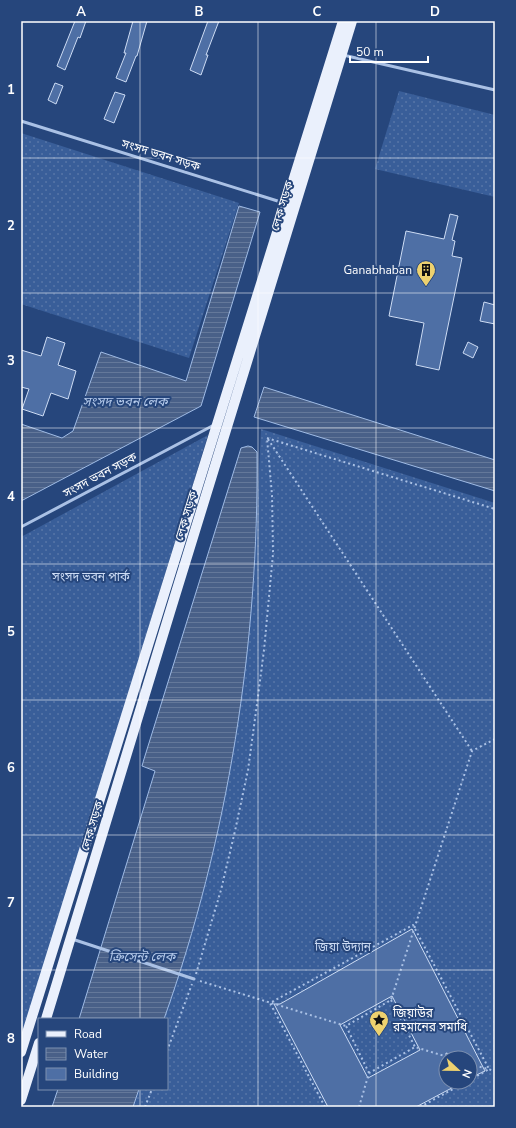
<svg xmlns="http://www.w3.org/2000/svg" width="516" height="1128" font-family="'Nunito Sans','Noto Sans Bengali',sans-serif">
  <defs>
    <pattern id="grass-dots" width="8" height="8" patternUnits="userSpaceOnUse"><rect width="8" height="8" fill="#395e99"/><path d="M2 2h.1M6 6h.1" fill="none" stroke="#5776a8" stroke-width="1.8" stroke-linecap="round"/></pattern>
    <pattern id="water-rules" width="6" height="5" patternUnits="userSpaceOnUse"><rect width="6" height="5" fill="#496088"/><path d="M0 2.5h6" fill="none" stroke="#64789a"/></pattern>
  </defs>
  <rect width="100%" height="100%" fill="#26467c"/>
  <path fill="url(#grass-dots)" fill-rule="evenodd" d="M399,91L495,115V197L375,169Z
    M21,133L239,203L189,358L21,304Z
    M261,429L495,503V1107H131L137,1089H167V1019H163L254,580ZM446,1058H470V1082H446Z
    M208,435L21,1040V537Z"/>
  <path fill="url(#water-rules)" stroke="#9fbbe5" d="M239,206L260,212L201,406L21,501V424L62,438L73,431L101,352L186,381Z
    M264,387L495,460V491L254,417Z
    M248,446L252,447L257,452C259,643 228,839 164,1019H79L155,771L142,766L144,759L241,448Z
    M58,1089H139L133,1107H52Z"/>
  <path fill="#4e6fa5" stroke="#cddcf4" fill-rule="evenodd" d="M75,21H86L80,38L78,37L65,70L57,66Z
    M133,21H147L137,56H136L126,82L116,78L126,53H124Z
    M208,21H219L206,55H208L201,75L190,70Z
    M55,83L63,86L56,104L48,100Z
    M115,92L125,95L114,123L104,119Z
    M450,214L458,216L452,240L455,241L452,256L462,258L439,370L416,365L424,323L389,316L406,231L444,239Z
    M484,302L495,305V324L480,321Z
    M47,337L65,343L58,365L76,371L68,399L51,393L43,416L22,409L29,389L21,387V350L41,356Z
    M468,342L478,347L473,358L463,353Z
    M412,929L485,1071L470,1078V1058H463L446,1053V1082H463L416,1107H328L274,1004H280ZM392,996L420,1050L368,1078L340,1025Z"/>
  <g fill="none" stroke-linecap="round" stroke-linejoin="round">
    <path stroke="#aac1e5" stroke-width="2" stroke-dasharray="2 3" stroke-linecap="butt" d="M267,438L495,509
      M268,439L472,751
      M196,974L221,890L235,831L248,770L257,704L264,650L273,554L272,495L267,438
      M200,981L346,1026
      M391,1000L415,1047
      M167,1051L192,984
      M470,1064L495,1071
      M369,1073L346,1026L391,1000L472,751L495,739
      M145,1107L152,1089
      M325,1107L270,1003L413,925L489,1069L470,1080
      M359,1107L369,1073L415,1047L451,1058
      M420,1107L466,1082"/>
    <path stroke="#aac1e5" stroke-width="3" d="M343,55L495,90
      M21,121L284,203
      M21,527L214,425
      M72,939L194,979"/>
    <path stroke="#eaf0fc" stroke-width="10" d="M46,1019L170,612L352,21
      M21,1052L343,21
      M21,1100L39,1043"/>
  </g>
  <path fill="none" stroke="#fff" stroke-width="1" stroke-opacity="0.55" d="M140,21V1019M258,21V1107M376,21V1107M21,158H495M21,293H495M21,428H495M21,564H495M21,700H495M21,835H495M21,970H495M140,1089V1107"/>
  <defs>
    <g id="building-pin" transform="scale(1)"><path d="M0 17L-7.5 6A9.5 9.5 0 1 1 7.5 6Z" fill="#edd16f" stroke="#26467c"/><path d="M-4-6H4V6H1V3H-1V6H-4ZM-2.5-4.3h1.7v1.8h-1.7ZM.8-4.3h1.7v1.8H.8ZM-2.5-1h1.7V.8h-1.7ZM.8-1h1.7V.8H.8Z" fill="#111"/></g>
    <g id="sight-pin" transform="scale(1)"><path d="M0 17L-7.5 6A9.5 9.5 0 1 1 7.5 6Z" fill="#edd16f" stroke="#26467c"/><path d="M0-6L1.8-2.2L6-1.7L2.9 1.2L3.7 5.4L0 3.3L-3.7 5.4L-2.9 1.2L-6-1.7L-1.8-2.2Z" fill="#111"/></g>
  </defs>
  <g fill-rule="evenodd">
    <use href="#building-pin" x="426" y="270"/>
    <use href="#sight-pin" x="379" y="1020"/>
  </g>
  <g text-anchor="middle" stroke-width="4" stroke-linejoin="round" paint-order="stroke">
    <g font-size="12" fill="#fff" stroke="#26467c">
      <text transform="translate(161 155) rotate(17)" y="4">সংসদ ভবন সড়ক</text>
      <text transform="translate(282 206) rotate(-73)" y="4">লেক সড়ক</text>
      <text transform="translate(100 475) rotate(-28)" y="4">সংসদ ভবন সড়ক</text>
      <text transform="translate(186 516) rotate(-73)" y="4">লেক সড়ক</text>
      <text transform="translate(92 826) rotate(-73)" y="4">লেক সড়ক</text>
    </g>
    <g font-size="12" fill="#fff" stroke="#26467c" text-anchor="end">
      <text x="412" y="274">Ganabhaban</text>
      <text x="393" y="1017" text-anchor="start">জিয়াউর<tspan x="393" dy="14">রহমানের সমাধি</tspan></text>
    </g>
    <g font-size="12" fill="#cddcf4" stroke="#26467c">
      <text x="91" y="581">সংসদ ভবন পার্ক</text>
      <text x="343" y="951">জিয়া উদ্যান</text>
    </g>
    <g font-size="13" font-style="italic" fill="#b6cbec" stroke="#26467c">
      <text x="125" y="406">সংসদ ভবন লেক</text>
      <text x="142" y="961">ক্রিসেন্ট লেক</text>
    </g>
  </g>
  <rect width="516" height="1128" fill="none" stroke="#26467c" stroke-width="44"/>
  <rect x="38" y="1018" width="130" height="72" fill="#26467c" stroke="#7d90b0"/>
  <rect x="46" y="1031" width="20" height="6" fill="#eaf0fc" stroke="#7d90b0"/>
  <text x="74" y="1038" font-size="12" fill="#ffffff">Road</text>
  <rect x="46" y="1048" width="20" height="12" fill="url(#water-rules)" stroke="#7d90b0"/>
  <text x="74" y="1058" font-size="12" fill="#ffffff">Water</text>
  <rect x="46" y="1068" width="20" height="12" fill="#4e6fa5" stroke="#7d90b0"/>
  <text x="74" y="1078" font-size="12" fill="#ffffff">Building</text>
  <g transform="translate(458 1070) rotate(112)"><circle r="19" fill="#26467c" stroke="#7d90b0"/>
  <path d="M0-3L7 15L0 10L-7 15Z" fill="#edd16f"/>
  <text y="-6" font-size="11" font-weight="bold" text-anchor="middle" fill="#ffffff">N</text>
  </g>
  <path d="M350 56v6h78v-6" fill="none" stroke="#ffffff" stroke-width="2"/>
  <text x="356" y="56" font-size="12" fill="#ffffff" stroke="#26467c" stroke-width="3" paint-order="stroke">50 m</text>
  <rect x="22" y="22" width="472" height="1084" fill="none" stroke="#fff" stroke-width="1.5"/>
  <g font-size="13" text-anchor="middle" font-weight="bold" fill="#fff">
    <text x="81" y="16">A</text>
    <text x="199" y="16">B</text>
    <text x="317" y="16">C</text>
    <text x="435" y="16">D</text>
    <text x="11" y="94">1</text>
    <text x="11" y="230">2</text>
    <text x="11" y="365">3</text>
    <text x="11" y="501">4</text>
    <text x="11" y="636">5</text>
    <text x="11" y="772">6</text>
    <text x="11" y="907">7</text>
    <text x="11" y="1043">8</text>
  </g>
</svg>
